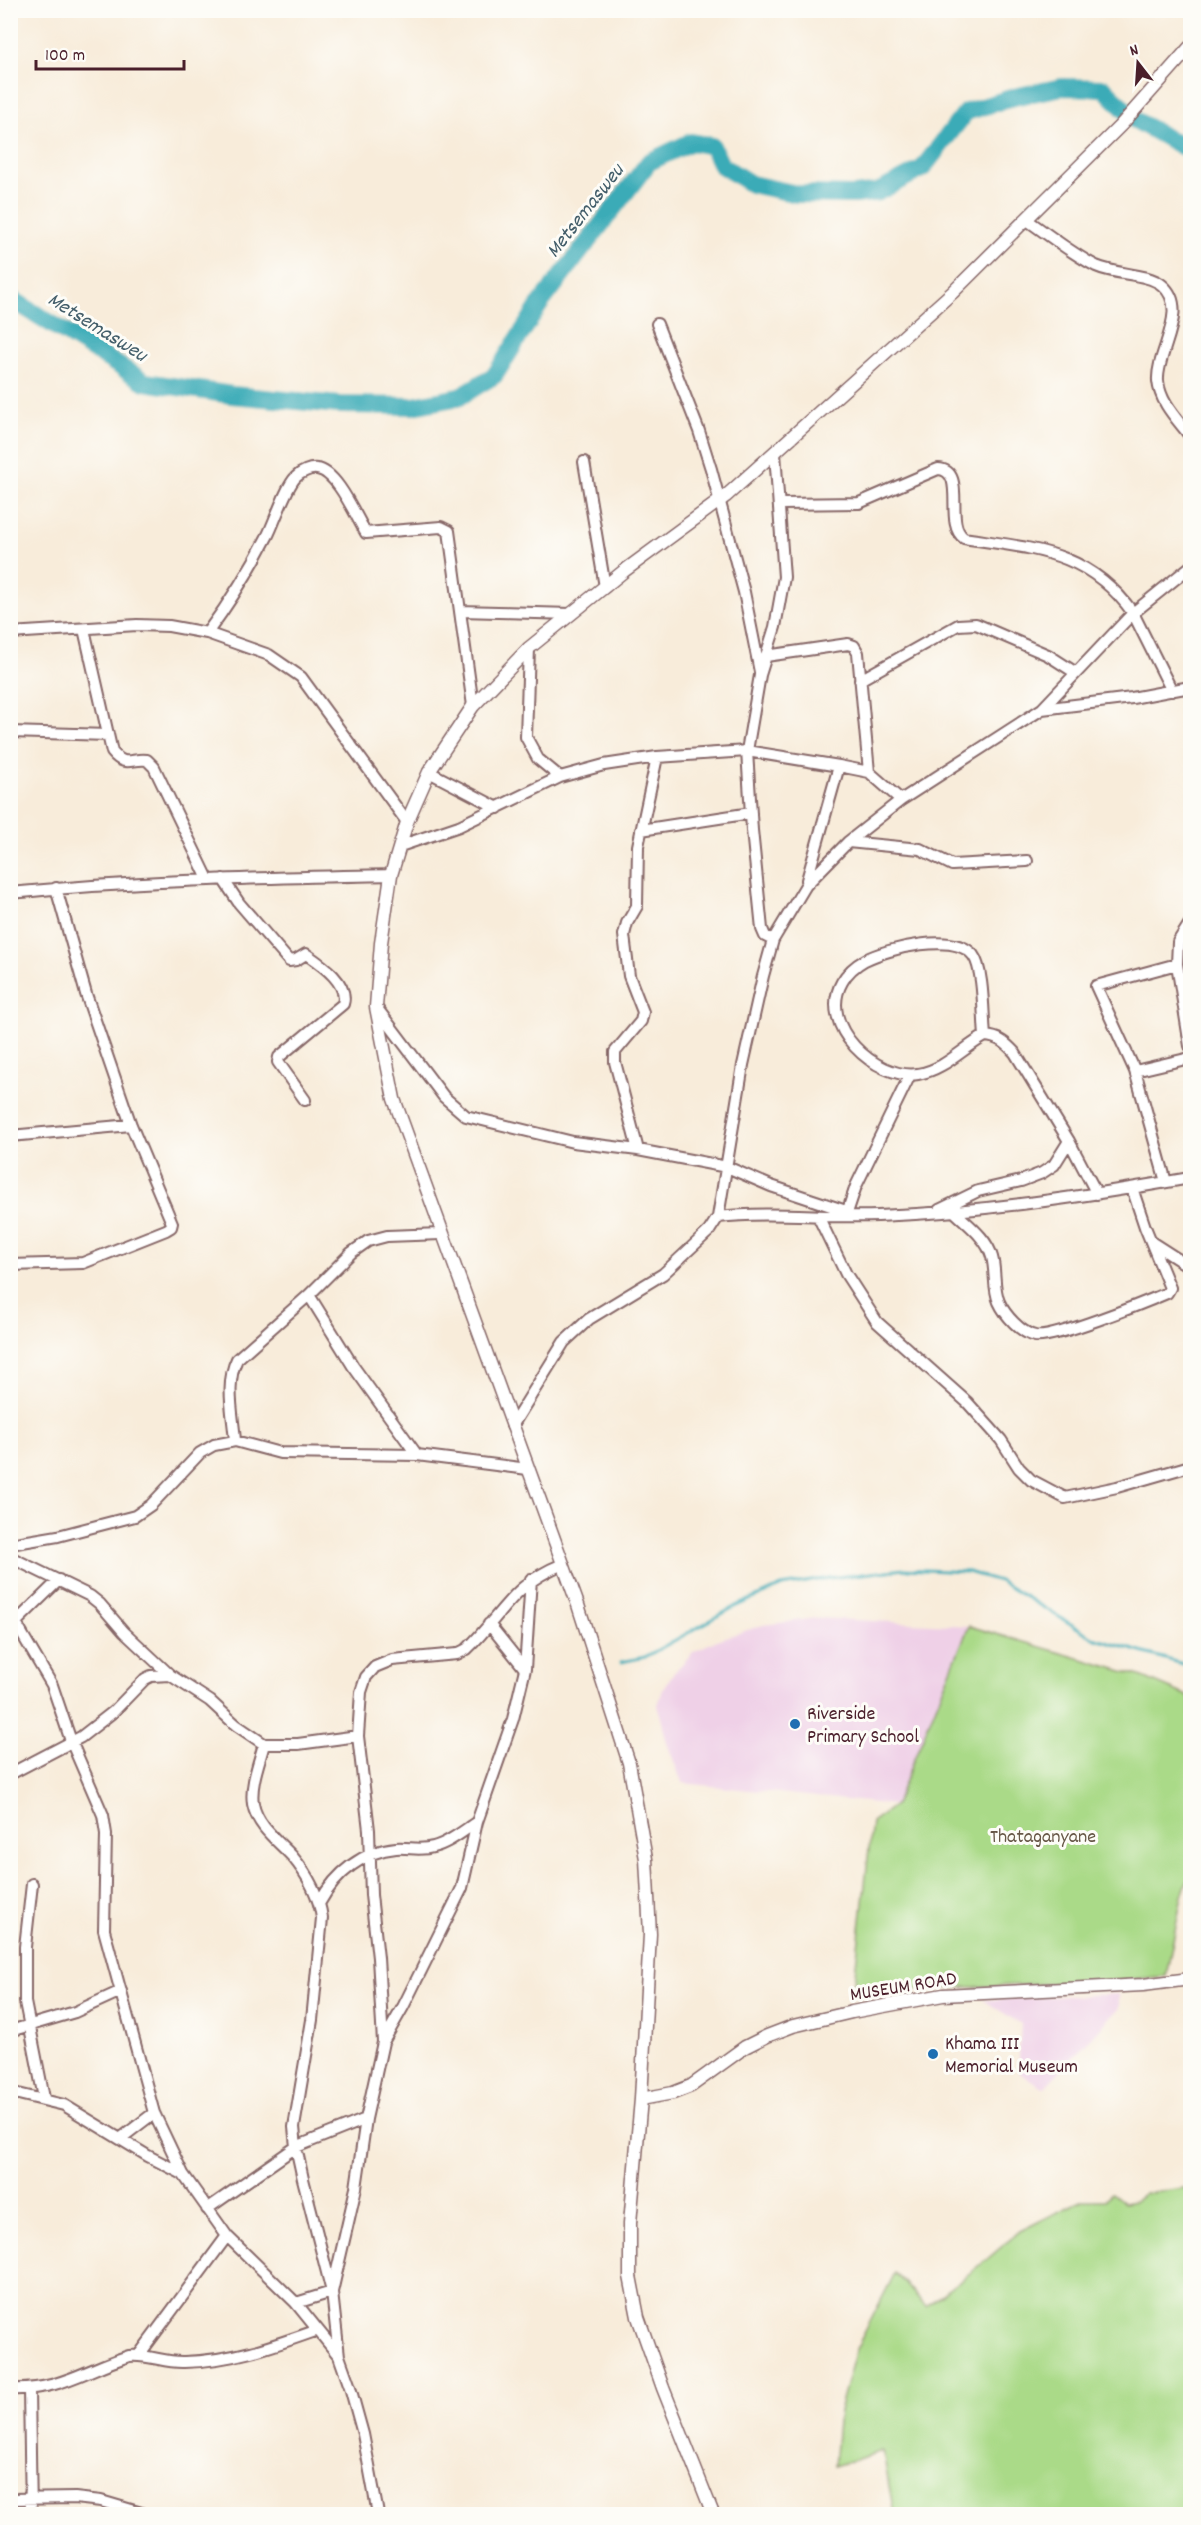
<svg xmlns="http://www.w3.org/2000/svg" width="1201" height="2525" font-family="Dekko,sans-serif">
  <rect width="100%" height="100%" fill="#fdfcf7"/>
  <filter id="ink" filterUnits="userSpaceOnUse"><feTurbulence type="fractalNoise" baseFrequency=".0167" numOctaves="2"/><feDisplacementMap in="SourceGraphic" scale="12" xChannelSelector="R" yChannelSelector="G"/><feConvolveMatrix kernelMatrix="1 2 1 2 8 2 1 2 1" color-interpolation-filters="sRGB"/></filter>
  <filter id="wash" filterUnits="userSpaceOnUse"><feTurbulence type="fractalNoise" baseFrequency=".008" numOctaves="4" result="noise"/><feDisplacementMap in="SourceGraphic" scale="24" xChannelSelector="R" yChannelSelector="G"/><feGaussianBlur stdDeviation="1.35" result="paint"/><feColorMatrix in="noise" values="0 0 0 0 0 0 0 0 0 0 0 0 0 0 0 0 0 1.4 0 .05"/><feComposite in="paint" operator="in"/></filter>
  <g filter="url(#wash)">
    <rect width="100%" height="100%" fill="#f8ecda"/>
    <path fill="#efd0e7" d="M817,1618L969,1626L895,1805L682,1783L667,1743L658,1705L663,1689L672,1675L693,1652L717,1640L763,1625Z
      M1119,1994V2008L1044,2088L1018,2072L1021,2024L983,2000Z"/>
    <path fill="#aada88" stroke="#7a7c5a" stroke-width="1.5" d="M969,1626L1143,1677L1190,1697V1873L1182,1896L1166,1976L1115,1981L853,1992L872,1822L895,1805Z
      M1183,2188L1190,2189V2514H894L883,2451L834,2466L839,2411L856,2349L895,2273L926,2306L978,2267L1020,2231L1082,2200H1105L1111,2193L1124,2203L1135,2201L1145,2194Z"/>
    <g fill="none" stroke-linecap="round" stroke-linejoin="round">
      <path stroke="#3babb7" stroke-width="3" d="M621,1662L645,1657L736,1606L782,1586L829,1578L904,1569L968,1572L999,1581L1096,1639L1190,1666"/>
      <path stroke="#3babb7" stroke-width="18" d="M10,298L145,382L232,395L340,405L413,406L459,397L495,375L540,304L649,162L691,142L712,146L721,165L751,184L797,194L855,195L878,192L922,169L966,112L1014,97L1062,87L1104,88L1135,120L1183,147H1190"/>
    </g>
  </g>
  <g filter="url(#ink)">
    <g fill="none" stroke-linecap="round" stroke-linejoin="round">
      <g stroke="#876768" stroke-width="14">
        <path id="minor" d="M1027,220C1049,235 1072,254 1096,266C1116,275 1147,273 1162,285C1191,309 1156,352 1158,381C1160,403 1178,420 1190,436
          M657,324L699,431L711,469L744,592L760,672
          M584,462L605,587
          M781,504L859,503L938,469C968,470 943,524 964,538C1034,549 1088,550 1133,613L1190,567
          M460,611L571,614
          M84,629L112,752C125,768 131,758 147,760L154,767L208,879
          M10,633L137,625L169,626L207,633L269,655L301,677L407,822
          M207,633C230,602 250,570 268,535C275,521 286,487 296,477C301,472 310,468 317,469C337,471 356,517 366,533L441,527L449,531L473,706
          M529,648L526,737L538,759L560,777
          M766,656L848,644L854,646L858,653L869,772
          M860,680L958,625L976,624L1048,655L1076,673
          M1042,709L1133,613L1172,691
          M10,732L108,735
          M657,757L638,846L637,906L627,923L624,935L629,976L643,1012L641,1021L615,1052V1062L638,1150L727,1167L771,1186L846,1211
          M839,766L869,772L901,800
          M429,772L498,808
          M641,830L751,813
          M848,842L920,849L952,865L1027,861
          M400,846L459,826L560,777L604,765L657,757L747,751L839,766L807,880
          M223,879L239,903L289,961L296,960L306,954C322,965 349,983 343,1004L279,1057L278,1062L305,1100
          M10,893C137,880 264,878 391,875
          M773,940L765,936L762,929L752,830L747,751L760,675L775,627L784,577L775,453
          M1177,964L1190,1046
          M376,1007L444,1097L466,1116L573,1142L638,1150
          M985,1036C983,1017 984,969 973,955C954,932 889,948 865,960C856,965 847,973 842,982C817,1026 876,1080 918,1074C944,1070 963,1048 985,1036C999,1037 1006,1043 1015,1053L1069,1141L1097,1194
          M1135,1071L1190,1058
          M10,1136L131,1125
          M1166,1182L1135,1071L1096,986L1177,964L1178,942L1190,923
          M939,1210L978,1191L1021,1181L1042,1173L1054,1165L1069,1141
          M954,1211C967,1224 987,1238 992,1257C996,1271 993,1288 999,1302C1005,1315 1021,1333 1035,1336C1052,1340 1146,1302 1167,1293L1170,1288L1145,1227L1132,1188
          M818,1216L846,1274L877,1322L967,1402L1001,1440L1019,1468L1031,1480L1065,1498L1117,1487L1190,1466
          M846,1216L856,1186L910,1075
          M718,1217L743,1065L763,976L773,940L806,885L848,842L901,800L1042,709L1132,698L1190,687
          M1151,1242L1190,1267
          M10,1265L83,1263L166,1230L171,1227L172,1223L131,1125L86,994L56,888
          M309,1295L353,1366L417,1455
          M512,1426L564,1342L589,1319L663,1274L709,1231L718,1217C771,1211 825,1218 878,1216C983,1212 1087,1196 1190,1178
          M235,1441C233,1414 225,1383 237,1359L309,1295L351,1253L368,1241L387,1236L441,1234
          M10,1544L58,1536L135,1516L151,1505L200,1453L214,1445L235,1441L280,1453L417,1455L528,1469
          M10,1557L90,1596L100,1604L124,1632L170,1675L210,1701L236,1725L264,1744H298L358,1736
          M15,1622L52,1685L71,1741L103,1815L106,1834L104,1930L154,2113L183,2174
          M489,1624L525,1669
          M11,1627L59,1580
          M264,1744C259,1763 250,1785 253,1804C257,1826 278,1841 292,1856C307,1874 319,1895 322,1918L312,2020L294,2127L296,2147L303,2179L332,2292L339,2356
          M10,1774L81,1737L113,1712L145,1679L151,1676L170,1675
          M32,1884L25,1947V2002L44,2098
          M320,1902C336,1873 363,1851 396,1848C409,1847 420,1851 433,1847C449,1843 463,1831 477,1822
          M10,2031L75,2012L121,1991
          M383,2042L403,2007L462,1888L477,1822L513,1719L525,1669L531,1579
          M10,2092L64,2105L148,2156L183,2174L227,2236L296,2303L339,2356L350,2387L363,2434L378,2514
          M120,2139L154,2113
          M207,2209L296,2147L366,2119
          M296,2303L332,2292L356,2188L366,2119L383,2042L378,1958L371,1895L369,1830L358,1736L361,1692L366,1677L375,1667L392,1660L457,1654L467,1649C504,1613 511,1585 563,1564
          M139,2355L227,2236
          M10,2389C60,2391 84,2370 129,2356C148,2354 165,2363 184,2362C232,2361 273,2346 318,2330
          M29,2390L31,2514
          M10,2499L75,2498L101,2501L145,2514"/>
      </g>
      <g stroke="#876768" stroke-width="15">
        <path id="tertiary" d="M641,2099L673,2093L691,2086L745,2047L767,2036L793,2026L852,2012L943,1995L1143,1985L1190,1979
          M713,2514L663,2388L638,2317L630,2276V2223L641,2099L650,1934L646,1859L629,1763L578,1605L394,1099L376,1007L381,943L391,875L407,822L429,772L473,706L529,648L624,571L726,496L953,292L1121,125L1190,47"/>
      </g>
      <use href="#minor" stroke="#fff" stroke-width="10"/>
      <use href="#tertiary" stroke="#fff" stroke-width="12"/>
    </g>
  </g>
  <g fill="#1f6fb2" stroke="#fdfcf7" stroke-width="2">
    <circle cx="795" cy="1724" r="6"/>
    <circle cx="933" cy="2054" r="6"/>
  </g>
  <g text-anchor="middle" stroke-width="6" stroke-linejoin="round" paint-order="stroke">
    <g font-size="20" fill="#4a1f2b" stroke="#fdfcf7" text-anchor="start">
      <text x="807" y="1719">Riverside<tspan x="807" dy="23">Primary School</tspan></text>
      <text x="945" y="2049">Khama III<tspan x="945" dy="23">Memorial Museum</tspan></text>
    </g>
    <g font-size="20" fill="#675747" stroke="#fdfcf7">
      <text x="1043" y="1842">Thataganyane</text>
    </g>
    <g font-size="20" fill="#4a1f2b" stroke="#fdfcf7">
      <text transform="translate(903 1985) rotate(-9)" y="7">MUSEUM ROAD</text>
    </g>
    <g font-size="21" font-style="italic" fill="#435e6a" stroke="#fdfcf7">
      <text transform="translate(584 210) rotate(-52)" y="7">Metsemasweu</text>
      <text transform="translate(98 326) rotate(32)" y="7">Metsemasweu</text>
    </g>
  </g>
  <rect width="1201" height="2525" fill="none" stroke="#fdfcf7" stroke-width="36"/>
  <g transform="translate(1138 63) rotate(343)" stroke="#fdfcf7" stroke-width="4.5" paint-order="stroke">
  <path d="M0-4.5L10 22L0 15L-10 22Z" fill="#4a1f2b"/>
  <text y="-9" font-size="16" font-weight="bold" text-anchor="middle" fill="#4a1f2b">N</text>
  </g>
  <path d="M36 60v9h148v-9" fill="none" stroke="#4a1f2b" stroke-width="3"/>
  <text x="45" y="60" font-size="18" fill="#4a1f2b" stroke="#fdfcf7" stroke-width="4.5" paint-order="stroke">100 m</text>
</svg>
